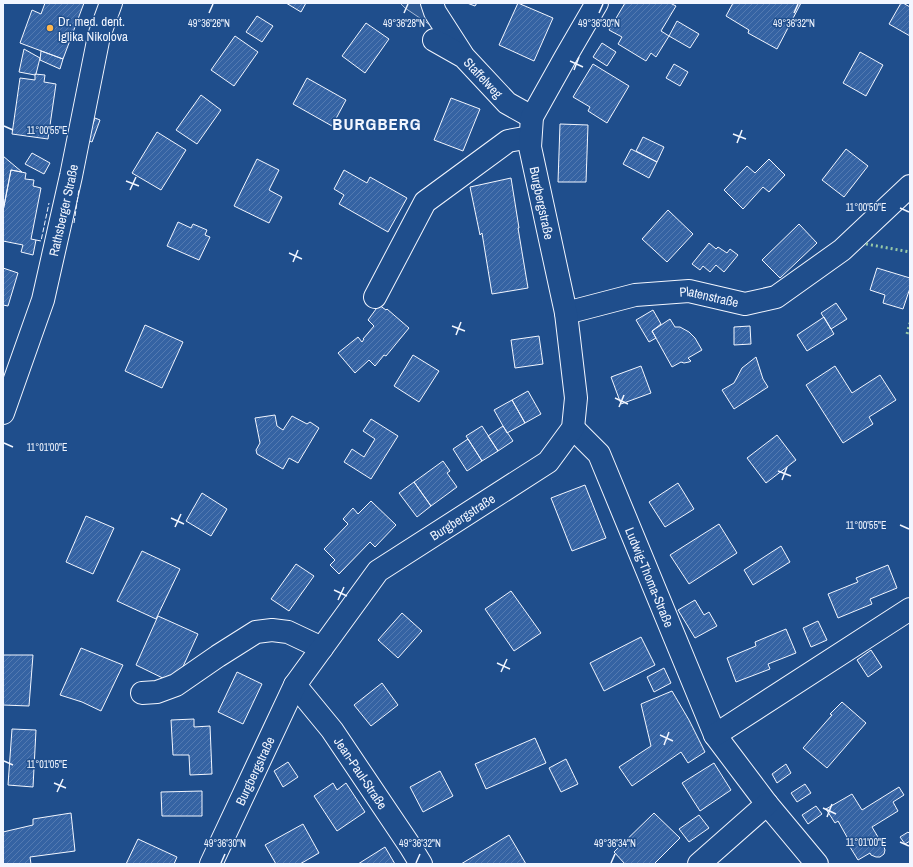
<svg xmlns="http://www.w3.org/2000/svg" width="913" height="867" font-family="'Archivo Narrow',sans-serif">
  <defs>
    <pattern id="building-hatch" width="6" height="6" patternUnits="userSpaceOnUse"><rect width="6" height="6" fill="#3563a3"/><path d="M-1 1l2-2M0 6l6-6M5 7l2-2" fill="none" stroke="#537ab1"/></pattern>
  </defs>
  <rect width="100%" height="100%" fill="#1f4e8c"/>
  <path fill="#305b95" stroke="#a8bbd7" d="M400,3H427L448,37L405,8Z"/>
  <path fill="url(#building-hatch)" stroke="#f2f6ff" d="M45,3H84L63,59L20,43L32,10L41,14Z
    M286,3H306L301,12Z
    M467,3H477L475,6Z
    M518,3L553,18L534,61L499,45Z
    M625,3H670L676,6L661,31L669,36L656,57L651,53L646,61L618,44L622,37L609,30Z
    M733,3H801L777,49L748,33L749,30L726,16Z
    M901,3H903L910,7V36L889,24Z
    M257,16L273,26L262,42L246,32Z
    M677,21L699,34L690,48L669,36Z
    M366,23L389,39L365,73L342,56Z
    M235,36L258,52L234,86L211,70Z
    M602,43L616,52L607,66L593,57Z
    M24,49L40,58L36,74L35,75L19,72Z
    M41,51L63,59L60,69L40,60Z
    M860,52L883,65L866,96L843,83Z
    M593,64L629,86L607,123L588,111L590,107L573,97Z
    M674,64L688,72L680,86L666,78Z
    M35,74L45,75L44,82L56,84L48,139L12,134L20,78L35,80Z
    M307,78L346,100L332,126L293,104Z
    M201,95L221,110L197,144L176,130Z
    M451,98L480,109L463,151L434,140Z
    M95,118L100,120L92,142L87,140Z
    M560,124L588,125L586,182H558Z
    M157,132L186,150L161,190L132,173Z
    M643,137L664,147L657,162L636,151Z
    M631,149L657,162L649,178L623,164Z
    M846,149L868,166L844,197L822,180Z
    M32,153L50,163L44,174L25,164Z
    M3,156L22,172L11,170L3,211Z
    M257,159L279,170L269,190L282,197L269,223L234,206Z
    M769,159L785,175L769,192L763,187L743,209L724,190L747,166L755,173Z
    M11,170L26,173L25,179L34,180L33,186L41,188L31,239L36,240L33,255L21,252L23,245L3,241V211Z
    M344,170L367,183L370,177L407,198L388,232L339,204L344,195L334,189Z
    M511,178L519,228H518L528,288L492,294L482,233L480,235L470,187Z
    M668,210L693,234L667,262L642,239Z
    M178,222L191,228L193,224L207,230L205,235L210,237L199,260L167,246Z
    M799,224L817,243L780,278L762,260Z
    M709,243L716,249L718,247L727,253L730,249L738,255L724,272L716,265L710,272L703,266L700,270L692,264Z
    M3,268L18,273L8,306L3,305Z
    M877,268L910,278V288L903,309L883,303L885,295L870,290Z
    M836,303L847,319L831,329L821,313Z
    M379,305L386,310L387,309L409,328L386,356L384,355L375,366L369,360L355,373L338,353L358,337L362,342L364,339H363L374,326L368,320Z
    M653,310L661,324L652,331L656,338L649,342L636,320Z
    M824,317L834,334L807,351L797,335Z
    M670,319L675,327H680L689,332L695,338L702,350L688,358L691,361L689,362L684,363L681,362L672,367L652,331Z
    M145,325L183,342L162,388L125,371Z
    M750,326L751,344L734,345V327Z
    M539,336L543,364L515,368L511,340Z
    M413,355L439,371L419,402L394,386Z
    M756,357L763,379L768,387L734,409L722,390L734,383L742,368Z
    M641,366L651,393L621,404L611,377Z
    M835,366L852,393L880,375L896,400L869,417L873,424L843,443L806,385Z
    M528,391L541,414L525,423L512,400Z
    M512,400L525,423L507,433L494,410Z
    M275,415L277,426L283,430L292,416L307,424L310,422L319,428L298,463L289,458L283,469L257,454L256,450L260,443L255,418Z
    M371,419L398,436L371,479L344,462L352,449L364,457L375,439L363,431Z
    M482,426L498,451L482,461L466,436Z
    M503,426L513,441L498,451L488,436Z
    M777,435L796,460L766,483L747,458Z
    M468,439L482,461L467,471L453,449Z
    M443,461L450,471L447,473L457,487L431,506L414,482Z
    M414,482L431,506L417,517L399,493Z
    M678,483L694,509L665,527L649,502Z
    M585,485L606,538L572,551L551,498Z
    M202,493L227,509L211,536L186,521Z
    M371,501L396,525L375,547L370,542L339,574L330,565L335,560L324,549L348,524L343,519L353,508L358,514Z
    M86,516L114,528L93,574L66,562Z
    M719,524L737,553L689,584L670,555Z
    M781,546L790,562L753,585L744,570Z
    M142,551L180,569L156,619L117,601Z
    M296,564L314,576L289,611L271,599Z
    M888,565L897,588L870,599L872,604L838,618L828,594L858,582L856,578Z
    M511,591L541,633L514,651L485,609Z
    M695,600L704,615L709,612L717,626L695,638L678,610Z
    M402,613L422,631L398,658L378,640Z
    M158,616L198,634L175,684L136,665Z
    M818,621L827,640L811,647L803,628Z
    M786,629L796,653L768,664L770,669L736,682L727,658L756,646L755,642Z
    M641,637L655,665L604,691L590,663Z
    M81,648L123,665L101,711L82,702L60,695Z
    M871,650L882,667L868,677L857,660Z
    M3,655H33L29,706L3,705Z
    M664,668L671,683L654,692L647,677Z
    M237,672L262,684L243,724L218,712Z
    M382,683L398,705L371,726L354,705Z
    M672,691L689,720L705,752L688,763L681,752L632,786L619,767L651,746L641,704Z
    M842,702L866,723L827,768L803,748L832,715L830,714Z
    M194,719V727L210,726L212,774L190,775L189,755H173L171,720Z
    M12,729L36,730L33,787L8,785Z
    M535,738L546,763L486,789L475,764Z
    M566,759L578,784L561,792L549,768Z
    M288,762L298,777L283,787L274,771Z
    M714,763L731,790L700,811L682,783Z
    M786,764L791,773L777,783L772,774Z
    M440,771L453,796L423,812L410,787Z
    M333,783L337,790L346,783L365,812L337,831L314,796Z
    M805,784L811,793L797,802L791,793Z
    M899,787L904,795L893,802L898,811L872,827L884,847L885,850L884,854L880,857H876L871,855L870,853L858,860L850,847L852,846L838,821L835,823L826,809L852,794L862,810Z
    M202,791V816H162L161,792Z
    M816,806L822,814L808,824L802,815Z
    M71,813L75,851L30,857L31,864H3V832L33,825V819Z
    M654,813L680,838L654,864H625L614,852Z
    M699,815L709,828L689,842L679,829Z
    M303,824L319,853L300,864H276L265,845Z
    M908,832L910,834V841L905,844L900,837Z
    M509,835L526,864H461Z
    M138,839L177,857L174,864H126Z
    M385,847L395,864H358Z"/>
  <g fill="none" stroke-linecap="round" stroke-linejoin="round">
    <g stroke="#f2f6ff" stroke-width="24">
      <g id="minor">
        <path d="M432,3L435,12L462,54"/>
        <path id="s1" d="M434,40L464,57L507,103L532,117"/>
        <path d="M375,297L425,202L508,141L530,137"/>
        <path id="s2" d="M566,313L635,295L689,291L745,304L776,297L842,250L910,186"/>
        <path id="s3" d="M3,413L43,300L71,176L99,36L111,3"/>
        <path id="s4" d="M573,428L599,454L715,735L767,804L817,864"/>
        <path id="s5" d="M295,685L332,730L410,846L421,864"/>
        <path d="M142,693L157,692L176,685L218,656L256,632L272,630L288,632L322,648"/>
        <path d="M715,735L910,609"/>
        <path id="s6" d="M211,864L295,685L378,571L548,462L573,428L576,398L566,313L530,147L532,117L565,58L597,3"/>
        <path d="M699,864L767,804"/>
      </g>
    </g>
    <use href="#minor" stroke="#1f4e8c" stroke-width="22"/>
    <path stroke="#97c8a6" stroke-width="3" stroke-dasharray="2 3" stroke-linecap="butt" d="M866,244L910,252
      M907,334L910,323"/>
    <path stroke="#f2f6ff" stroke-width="1" stroke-dasharray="5 2" stroke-linecap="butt" d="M74,223L79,189
      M36,240L41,241L49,203"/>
  </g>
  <path fill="none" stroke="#f2f6ff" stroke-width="1.5" d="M209,13L213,4M404,13L408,4M599,13L603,4M794,13L798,4M570,61L583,67M574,70L579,57M4,126L13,130M733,134L746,139M737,143L742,130M126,181L139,186M130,190L136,177M900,208L909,212M289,253L302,259M293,262L298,250M452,326L465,331M456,335L461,322M615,398L628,404M619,407L624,395M4,443L13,447M778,471L791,476M782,480L787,467M171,518L184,524M900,525L909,529M175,527L181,514M334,590L347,596M338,600L344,587M497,663L510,669M501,672L507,659M660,735L673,741M664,745L669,732M4,761L13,765M54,783L66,788M57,792L63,779M823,808L836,814M827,817L832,804M900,842L909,846M221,863L225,854M416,863L420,854M611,863L615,854"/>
  <circle fill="#ffb74d" stroke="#1f4e8c" stroke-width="1.5" cx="50" cy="28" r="4"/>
  <g text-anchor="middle" stroke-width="3" stroke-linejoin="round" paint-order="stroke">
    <g font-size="13" fill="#f2f6ff" stroke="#1f4e8c" text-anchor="start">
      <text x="58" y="26">Dr. med. dent.<tspan x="58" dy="15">Iglika Nikolova</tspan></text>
    </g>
    <g font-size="13" fill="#f2f6ff" stroke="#1f4e8c">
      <text dy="5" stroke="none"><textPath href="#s1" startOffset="63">Staffelweg</textPath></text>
      <text transform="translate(542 203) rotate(78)" y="5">Burgbergstraße</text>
      <text dy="5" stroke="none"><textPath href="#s3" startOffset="212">Rathsberger Straße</textPath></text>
      <text dy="5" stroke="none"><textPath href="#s2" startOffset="146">Platenstraße</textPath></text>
      <text dy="5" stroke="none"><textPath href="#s6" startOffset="439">Burgbergstraße</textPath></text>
      <text dy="5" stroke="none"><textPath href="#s4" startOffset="170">Ludwig-Thoma-Straße</textPath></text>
      <text dy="5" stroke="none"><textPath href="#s6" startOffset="103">Burgbergstraße</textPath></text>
      <text dy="5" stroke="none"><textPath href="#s5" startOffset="110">Jean-Paul-Straße</textPath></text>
    </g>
    <g font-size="17" font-weight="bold" letter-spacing="1" fill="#f2f6ff" stroke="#1f4e8c">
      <text x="377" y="130">BURGBERG</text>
    </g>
  </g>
  <g font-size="10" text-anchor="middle" fill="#f2f6ff" stroke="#1f4e8c" stroke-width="3" stroke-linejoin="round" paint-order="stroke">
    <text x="209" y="27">49°36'26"N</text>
    <text x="404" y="27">49°36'28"N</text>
    <text x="599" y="27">49°36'30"N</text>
    <text x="794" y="27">49°36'32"N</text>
    <text x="47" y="134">11°00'55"E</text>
    <text x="866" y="211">11°00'50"E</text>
    <text x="47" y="451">11°01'00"E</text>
    <text x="866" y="529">11°00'55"E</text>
    <text x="47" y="768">11°01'05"E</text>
    <text x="866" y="846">11°01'00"E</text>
    <text x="225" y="847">49°36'30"N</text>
    <text x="420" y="847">49°36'32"N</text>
    <text x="615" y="847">49°36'34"N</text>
  </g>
  <rect width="913" height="867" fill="none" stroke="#f2f6ff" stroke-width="8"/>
</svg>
